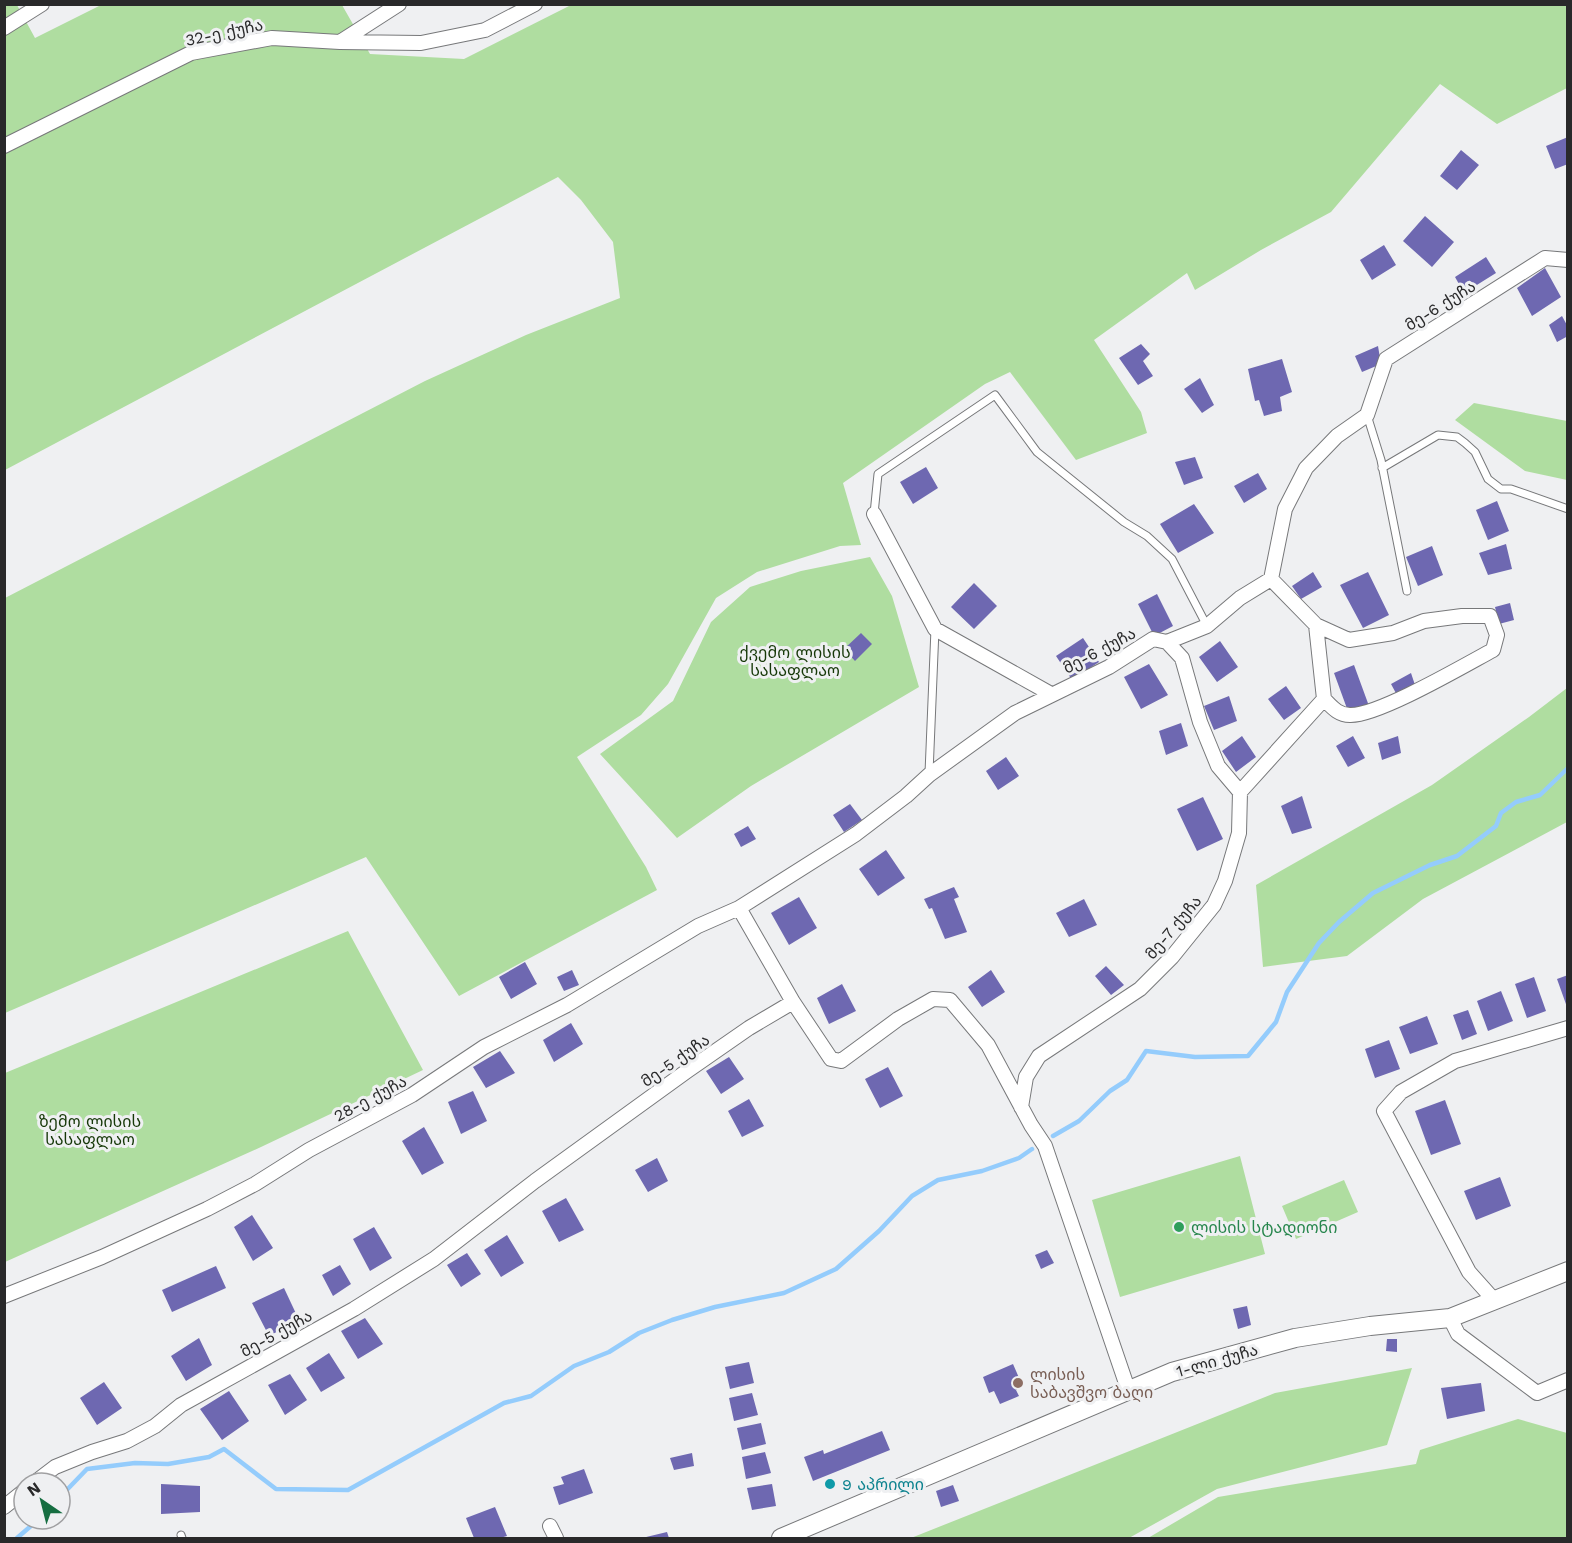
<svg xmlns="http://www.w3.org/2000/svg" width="1572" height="1543" font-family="'Work Sans','Noto Sans Georgian',sans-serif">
  <rect width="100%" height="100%" fill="#eff0f2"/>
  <path fill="#afdda0" d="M5,5H17L35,38L101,5H342L370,54L464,59L571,5H1567V88L1497,124L1440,84L1331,212L1261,250L1195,290L1187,273L1094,340L1141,412L1147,433L1076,460L1010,372L985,384L843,483L861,545L840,546L757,572L716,598L668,684L641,715L577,757L646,867L657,890L459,996L366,857L5,1013V598L425,381L526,335L620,298L613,242L581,200L558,177L5,470Z
    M1474,403L1567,421V480L1525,471L1455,420Z
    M870,557L892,596L919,687L751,786L677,838L600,754L673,701L711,622L750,587L801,571Z
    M1567,688V822L1423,899L1347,956L1263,967L1256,885L1432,785L1529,717Z
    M348,931L423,1070L261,1147L5,1262V1073Z
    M1240,1156L1265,1254L1120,1297L1092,1200Z
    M1344,1180L1358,1212L1296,1239L1282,1206Z
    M1412,1368L1387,1445L1217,1489L1129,1538H911L1275,1393Z
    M1518,1419L1567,1433V1538H1148L1218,1497L1416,1464L1420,1450Z"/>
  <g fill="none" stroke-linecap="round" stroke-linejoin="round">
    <path stroke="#94ccfc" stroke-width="4.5" d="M1053,1136L1079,1121L1110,1091L1127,1080L1146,1051L1195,1057L1248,1056L1276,1022L1287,992L1319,943L1339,922L1373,893L1430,865L1457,856L1496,826L1501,813L1516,802L1540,795L1568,768
      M60,1497L87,1469L135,1463L168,1464L209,1457L224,1449L276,1489L348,1490L504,1403L531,1396L574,1366L609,1352L639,1333L672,1320L715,1307L784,1293L836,1269L879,1231L912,1196L938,1180L982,1171L1019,1158L1032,1149
      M17,1538L39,1519"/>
  </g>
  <path fill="#6e68b1" d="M1568,137V164L1555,169L1546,146Z
    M1461,150L1479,165L1457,190L1440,176Z
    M1425,216L1454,242L1432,267L1403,241Z
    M1384,245L1396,265L1372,280L1360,260Z
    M1486,257L1496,273L1464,293L1455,277Z
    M1545,268L1561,297L1532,316L1517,288Z
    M1562,316L1568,327V336L1557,342L1549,325Z
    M1141,344L1150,354L1143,361L1153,376L1138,385L1119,358Z
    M1378,346L1381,364L1362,372L1355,356Z
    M1282,359L1292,392L1280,397L1282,411L1264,416L1259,400L1255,401L1248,369Z
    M1200,378L1214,405L1202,413L1184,389Z
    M1195,457L1203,478L1184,485L1175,462Z
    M926,467L938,488L913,504L900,482Z
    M1258,473L1267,489L1244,503L1234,486Z
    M1497,501L1509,531L1488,540L1476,510Z
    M1194,504L1214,533L1178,553L1160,524Z
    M1506,544L1512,569L1488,575L1479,553Z
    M1432,546L1443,575L1418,586L1406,557Z
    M1313,572L1322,587L1301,599L1292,586Z
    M1368,572L1389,615L1363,628L1340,585Z
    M974,583L997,606L974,629L951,607Z
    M1157,594L1173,626L1154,636L1138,604Z
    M1510,603L1514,620L1499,624L1495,607Z
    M861,633L872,644L855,661L844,649Z
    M1083,638L1099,662L1072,680L1056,656Z
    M1220,641L1238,667L1217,682L1199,657Z
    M1149,664L1168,695L1141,709L1124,677Z
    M1354,665L1369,706L1349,714L1334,673Z
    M1411,673L1416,688L1398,697L1391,684Z
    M1286,686L1301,708L1284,720L1268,699Z
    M1229,696L1237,721L1214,730L1204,706Z
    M1181,723L1188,746L1166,755L1159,731Z
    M1242,736L1256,757L1236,772L1222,751Z
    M1353,736L1365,758L1348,767L1336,746Z
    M1398,736L1401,753L1382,760L1378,743Z
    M1006,757L1019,776L998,790L986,771Z
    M1302,796L1312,828L1292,834L1281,806Z
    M1203,797L1223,839L1197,851L1177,809Z
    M850,804L862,820L844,832L833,815Z
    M748,826L756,839L741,847L734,834Z
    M886,850L905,878L878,896L859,869Z
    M954,887L959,897L954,899L967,932L945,939L932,908L929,909L924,899Z
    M799,897L817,928L789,945L771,913Z
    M1084,899L1097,925L1069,937L1056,913Z
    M525,962L537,984L511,999L499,977Z
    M1106,966L1124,985L1111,995L1095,976Z
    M572,970L579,985L564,991L557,977Z
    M991,970L1005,992L982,1007L968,987Z
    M1568,975V1007H1567L1557,979Z
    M1534,977L1546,1011L1527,1018L1515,984Z
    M842,984L856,1011L829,1024L817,998Z
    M1501,991L1513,1021L1488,1031L1477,1001Z
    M1468,1010L1477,1034L1462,1040L1453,1015Z
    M1427,1016L1438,1044L1410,1054L1399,1027Z
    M571,1023L583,1044L554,1062L543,1040Z
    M1389,1040L1400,1069L1375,1078L1365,1049Z
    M500,1051L515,1073L486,1088L473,1067Z
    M729,1057L744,1079L721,1094L706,1071Z
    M888,1067L903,1096L880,1108L865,1079Z
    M473,1091L487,1121L461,1134L448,1102Z
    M749,1099L764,1126L742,1137L728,1111Z
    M1445,1100L1461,1144L1431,1155L1415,1111Z
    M424,1127L444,1163L422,1175L402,1141Z
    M657,1158L668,1181L648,1192L635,1170Z
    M1500,1177L1511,1206L1476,1220L1464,1191Z
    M566,1198L584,1230L559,1242L542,1211Z
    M252,1215L273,1248L253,1261L234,1227Z
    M374,1227L392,1258L370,1271L353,1239Z
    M507,1235L524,1263L501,1277L484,1250Z
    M1047,1250L1054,1263L1041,1269L1035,1255Z
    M467,1253L481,1274L461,1287L447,1265Z
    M340,1265L351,1284L333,1296L322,1275Z
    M216,1266L226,1288L172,1312L162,1290Z
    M284,1288L299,1320L269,1336L252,1303Z
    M1247,1306L1251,1325L1238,1329L1233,1309Z
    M365,1318L383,1344L358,1359L341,1331Z
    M199,1338L212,1365L186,1381L171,1356Z
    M1387,1339H1397V1352L1386,1351Z
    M329,1353L345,1378L321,1392L306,1368Z
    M749,1362L754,1383L730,1389L725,1367Z
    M1013,1364L1023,1387L1016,1390L1019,1396L1000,1404L994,1391L989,1393L983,1377Z
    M290,1374L307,1400L285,1415L268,1385Z
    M104,1382L122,1408L97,1425L80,1398Z
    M1481,1383L1485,1411L1447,1419L1441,1388Z
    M229,1391L249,1421L222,1440L200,1409Z
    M752,1393L758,1415L734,1421L729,1398Z
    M761,1423L766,1444L742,1450L737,1428Z
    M882,1431L890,1450L813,1481L804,1457L823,1450L824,1454Z
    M765,1452L771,1473L746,1479L742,1457Z
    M692,1453L694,1466L674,1470L670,1458Z
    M584,1469L593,1493L559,1505L553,1487L564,1484L561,1477Z
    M161,1484L200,1486V1512L161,1514Z
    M772,1484L776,1506L752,1510L747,1488Z
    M953,1485L959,1501L941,1507L936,1491Z
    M495,1507L507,1536L500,1538H474L466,1518Z
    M667,1532L669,1538H642Z"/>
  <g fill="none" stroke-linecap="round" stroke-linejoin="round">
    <g stroke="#77787a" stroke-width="9">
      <path id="lane" d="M1367,415L1381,460L1407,591
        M1382,468L1438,435L1457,437L1465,443L1475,452L1488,479L1501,489H1511L1568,509
        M874,514L878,474L995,395L1037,452L1124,522L1147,536L1172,559L1207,626
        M929,773L935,629
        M181,1535L182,1538"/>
    </g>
    <g stroke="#77787a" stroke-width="16">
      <path id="street" d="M4,28L42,4
        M340,42L399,4
        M4,146L191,53L272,38L340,42L421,43L485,30L535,4
        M874,514L935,629L1051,694
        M1316,625L1349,640L1393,633L1424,621L1462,616H1490L1497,635L1493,650C1465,665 1378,716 1350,715C1338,715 1332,707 1324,699
        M1167,642L1182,658L1200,722L1218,766L1240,792
        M793,1002L739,908L856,834L906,796L929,775L1015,713L1109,667L1153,639L1167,642L1207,626L1240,598L1271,579L1285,509L1306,468L1337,436L1367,415L1386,359L1545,258L1568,260
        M1021,1107L1026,1077L1039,1056L1140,989L1172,957L1214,905L1225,881L1239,833L1240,792L1324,699L1316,625L1271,579
        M4,1296L102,1257L207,1209L255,1184L309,1150L412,1095L484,1047L567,1005L698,926L739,908
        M1494,1300L1469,1272L1384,1111L1401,1092L1455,1061L1568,1028
        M1450,1318L1458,1334L1537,1393L1568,1380
        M34,1483L55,1467L92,1452L127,1441L155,1426L181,1405L354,1309L434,1259L535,1181L687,1071L749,1028L793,1002L831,1059L841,1061L898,1019L933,999L950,1000L988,1045L1031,1125L1045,1146L1129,1392
        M4,1507L24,1491
        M550,1526L556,1538"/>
    </g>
    <g stroke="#77787a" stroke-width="20">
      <path id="secondary" d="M781,1538L1172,1372L1295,1338L1370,1326L1450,1318L1568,1271"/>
    </g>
    <use href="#lane" stroke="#fff" stroke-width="7"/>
    <use href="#street" stroke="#fff" stroke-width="14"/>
    <use href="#secondary" stroke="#fff" stroke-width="18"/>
  </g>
  <circle fill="#2e9e5b" stroke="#eff0f2" stroke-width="2" cx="1179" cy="1227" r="6"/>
  <circle fill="#8d6e63" stroke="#eff0f2" stroke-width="2" cx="1018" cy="1383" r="6"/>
  <circle fill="#0f9aa8" stroke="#eff0f2" stroke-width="2" cx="830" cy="1484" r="6"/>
  <g text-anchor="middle" stroke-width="6" stroke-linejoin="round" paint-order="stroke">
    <g font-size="16" fill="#29292a" stroke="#eff0f2">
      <text transform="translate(224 32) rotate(-12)" y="6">32-ე ქუჩა</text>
      <text transform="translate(1440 305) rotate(-32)" y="6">მე-6 ქუჩა</text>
      <text transform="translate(1099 650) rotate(-28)" y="6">მე-6 ქუჩა</text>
      <text transform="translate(1173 927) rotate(-50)" y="6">მე-7 ქუჩა</text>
      <text transform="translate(675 1060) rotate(-35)" y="6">მე-5 ქუჩა</text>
      <text transform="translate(370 1098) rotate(-28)" y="6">28-ე ქუჩა</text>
      <text transform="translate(276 1333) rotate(-29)" y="6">მე-5 ქუჩა</text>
      <text transform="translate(1217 1360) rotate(-16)" y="6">1-ლი ქუჩა</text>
    </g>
    <g font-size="16" fill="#163808" stroke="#eff0f2">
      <text x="795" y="658">ქვემო ლისის<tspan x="795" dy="18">სასაფლაო</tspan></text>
      <text x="90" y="1127">ზემო ლისის<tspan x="90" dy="18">სასაფლაო</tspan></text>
    </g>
    <g font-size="16" fill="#27864d" stroke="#eff0f2" text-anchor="start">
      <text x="1191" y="1233">ლისის სტადიონი</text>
    </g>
    <g font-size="16" fill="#785e54" stroke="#eff0f2" text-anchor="start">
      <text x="1030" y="1380">ლისის<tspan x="1030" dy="18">საბავშვო ბაღი</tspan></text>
    </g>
    <g font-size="16" fill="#0d838f" stroke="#eff0f2" text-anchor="start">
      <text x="842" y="1490">9 აპრილი</text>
    </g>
  </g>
  <rect width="1572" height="1543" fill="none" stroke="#29292a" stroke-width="12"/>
  <g transform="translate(42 1501) rotate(325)"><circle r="28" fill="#eff0f2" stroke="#a0a0a2" stroke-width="1.5"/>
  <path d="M0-4.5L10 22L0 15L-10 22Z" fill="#166e41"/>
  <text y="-9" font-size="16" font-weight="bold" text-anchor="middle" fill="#29292a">N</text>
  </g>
</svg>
